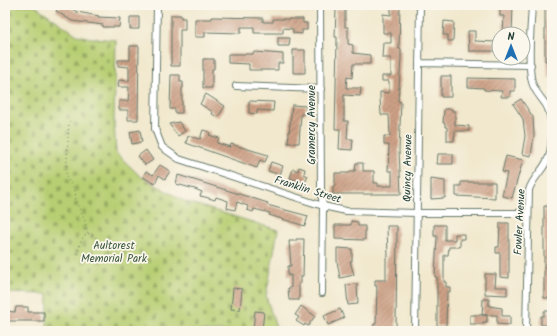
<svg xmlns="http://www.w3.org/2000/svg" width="557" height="336" font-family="Kalam,sans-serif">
  <defs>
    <pattern id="cemetery-stones" width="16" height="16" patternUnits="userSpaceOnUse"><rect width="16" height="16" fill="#b7ce72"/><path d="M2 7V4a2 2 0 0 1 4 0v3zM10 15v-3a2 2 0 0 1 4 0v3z" fill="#94a85e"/></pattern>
    <pattern id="building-hatch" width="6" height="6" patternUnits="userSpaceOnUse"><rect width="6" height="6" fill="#cda086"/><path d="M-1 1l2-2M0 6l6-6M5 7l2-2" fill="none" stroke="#a6846e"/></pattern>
  </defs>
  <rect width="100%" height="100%" fill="#fbf7ec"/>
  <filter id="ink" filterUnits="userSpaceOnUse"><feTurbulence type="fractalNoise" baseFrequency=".025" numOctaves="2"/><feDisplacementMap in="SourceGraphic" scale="8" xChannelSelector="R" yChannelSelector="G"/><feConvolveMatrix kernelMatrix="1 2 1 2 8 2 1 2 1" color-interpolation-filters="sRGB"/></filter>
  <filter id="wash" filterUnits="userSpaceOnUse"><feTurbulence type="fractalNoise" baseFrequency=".012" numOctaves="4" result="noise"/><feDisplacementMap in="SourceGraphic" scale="16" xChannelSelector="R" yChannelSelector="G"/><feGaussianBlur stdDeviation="0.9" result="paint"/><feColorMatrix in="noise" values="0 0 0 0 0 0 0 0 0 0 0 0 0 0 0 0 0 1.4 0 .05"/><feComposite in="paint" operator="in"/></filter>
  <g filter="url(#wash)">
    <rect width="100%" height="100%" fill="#f1e8cd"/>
    <path fill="url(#cemetery-stones)" stroke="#6b8653" d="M5,5H34L77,35L92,38L116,40L114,122L116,153L140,176L184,201L278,230L266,296L277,331H47L48,294L5,293Z"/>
    <g id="blocks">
      <path fill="url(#building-hatch)" d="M59,5H66L77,12L99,16L98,17L120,18L119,27H103V25L72,21L56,11Z
        M504,5H513L512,34H503L504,16H500V7H504Z
        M545,5H552V77L548,78L547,61H545Z
        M391,6H400L399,49H401V58L398,101L401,102L399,150L401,194H333V186H335V173H350V171H355L356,163H363V171H374V183H378V186H392V171H388L389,145H384V136H390L389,115H381L380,98V92L389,93V81H382V76H391V58H382L383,43H391V33H383V14L391,15Z
        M336,9H345V27H348V44L353,45V53L370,55V64H353L352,78L347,77L346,88H361L360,96L344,95V121H348L347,139H353L352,150L339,149L340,129H335L337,40V37H335Z
        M171,15H181V18H185V30H180V66H171Z
        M130,17H139V29H130Z
        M212,17L263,18V22H273V19H303V23H307V30H302V34L293,33V29L283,28V33H254V27H241V33L205,32V37H195V19H212Z
        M444,21L454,22L453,41H448V35H443Z
        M468,31H475V41L495,42V51H469Z
        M278,38H290L289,46H278Z
        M130,46H139L138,120H128V110H119V101H128L129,87H118L119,80L129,81V67L118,66V60H130Z
        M293,50H305V73H293Z
        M254,52L283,54V63H278V70H249V64L228,63V54H253Z
        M203,59H214V69H212V88H203Z
        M171,75H180V82H183V88H182V113H175V109H170Z
        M441,76H451V97H441Z
        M468,78L515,79V91H510V97H501L502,91L484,90V88L468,87Z
        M206,94L225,106L218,117L212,114L213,112L200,104Z
        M521,99L533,117L534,136L531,156L522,154L525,136L523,119L513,104Z
        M249,101L274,102L273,111L257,110V114L249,113Z
        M292,105L306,106L305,114H301L299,143H288Z
        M444,109H452V111H455V125L469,126V131H455L454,141H447V127H445V123H443Z
        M179,122L185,131L178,136L169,124Z
        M140,130L142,142L132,144L130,132Z
        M203,130L210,132L209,135L219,138L217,143L230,147L231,144L268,155L265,162L260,160L257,168L186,143L188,136L200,139Z
        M146,150L153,160L145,165L138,156Z
        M438,154H453V164H437Z
        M506,156L523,160L512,198L502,196L507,173L502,172Z
        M271,162L283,166L280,175L268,171Z
        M160,165L170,171L165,179L159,175L155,184L143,177L146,171L153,175Z
        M299,167L305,169L304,174L308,176L305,183L290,178L293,169L298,171Z
        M178,175L268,203L267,205L308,216L305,226L269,215L270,213L254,209L253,212L247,210L248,206L237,202L235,210L227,208L228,201L216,197L215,200L205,197L200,196L202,192L195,189L176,184Z
        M431,179L445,181V198L431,199Z
        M461,182H495V198L456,196V186H461Z
        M544,206L552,207V298H544Z
        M351,221L358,222V226H365V240L335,239V225H351Z
        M500,223H509V278L500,277V253H496V247H499Z
        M434,225H445V240H455V234H464V239H460V247H449L448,255H444V282H446V287H450V292H447L446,326H437V277H435L437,236H434Z
        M387,226H397L396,330L373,331L374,324H376L377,286H375V280H386V257H388Z
        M296,239H304L303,276H301V283H299V300H289L288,288H291V275L288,276V266H291L289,241H296Z
        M337,248L352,249V261H350L354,275L340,278L337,261Z
        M485,274H496L495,287H507V295L485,294Z
        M357,284L358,304L348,305L346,285Z
        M233,288L242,289L240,310L231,309Z
        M483,299H489V306L502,308V316H510V325L497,324V315H482Z
        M301,306L315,316L308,326L305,324L304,326L296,321L299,317L295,315Z
        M16,307H28V312H44V321H5V311L15,312Z
        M340,309L344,318L328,325L324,316Z
        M255,311L264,312L262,330L253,329Z
        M544,311H552L551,325H541V316H544Z
        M470,315H487V322H483V324H470Z"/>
    </g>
  </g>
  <g filter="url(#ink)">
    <use href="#blocks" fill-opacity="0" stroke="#68796a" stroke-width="1"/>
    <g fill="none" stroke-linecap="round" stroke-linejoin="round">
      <g stroke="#68796a" stroke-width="8">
        <path id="minor" d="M157,5L155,129L162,147L179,159L323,206L346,211L416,213H528
          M320,5L321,191L323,206L322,293
          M419,63L531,65
          M236,86L321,89
          M415,331L420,5
          M526,331L529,190C533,176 547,168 550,153C553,140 553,117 546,105C541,97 534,91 532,82C527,63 531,26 532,5"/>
      </g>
      <path stroke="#68796a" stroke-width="1" stroke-dasharray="1 3" stroke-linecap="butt" d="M69,121L66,177L75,190L76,202L85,221L88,234
        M78,254C79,244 85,224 97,239"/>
      <use href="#minor" stroke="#fff" stroke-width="6"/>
    </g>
  </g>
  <g text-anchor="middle" stroke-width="3.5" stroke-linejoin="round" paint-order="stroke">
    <g font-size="11" fill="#1f3d34" stroke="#fbf7ec">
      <text transform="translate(311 125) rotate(-90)" y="4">Gramercy Avenue</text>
      <text transform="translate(407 168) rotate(-89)" y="4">Quincy Avenue</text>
      <text transform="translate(308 189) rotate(17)" y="4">Franklin Street</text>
      <text transform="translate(519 222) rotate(-87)" y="4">Fowler Avenue</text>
    </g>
    <g font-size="11" fill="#3d5a40" stroke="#fbf7ec">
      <text x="114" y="249">Aultorest<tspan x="114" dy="13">Memorial Park</tspan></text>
    </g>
  </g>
  <rect width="557" height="336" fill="none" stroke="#fbf7ec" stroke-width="20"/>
  <g transform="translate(511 46)"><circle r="19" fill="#fbf7ec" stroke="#a3ada2"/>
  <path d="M0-3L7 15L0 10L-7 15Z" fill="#1f6fb2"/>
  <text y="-6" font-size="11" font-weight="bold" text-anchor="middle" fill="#1f3d34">N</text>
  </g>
</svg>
